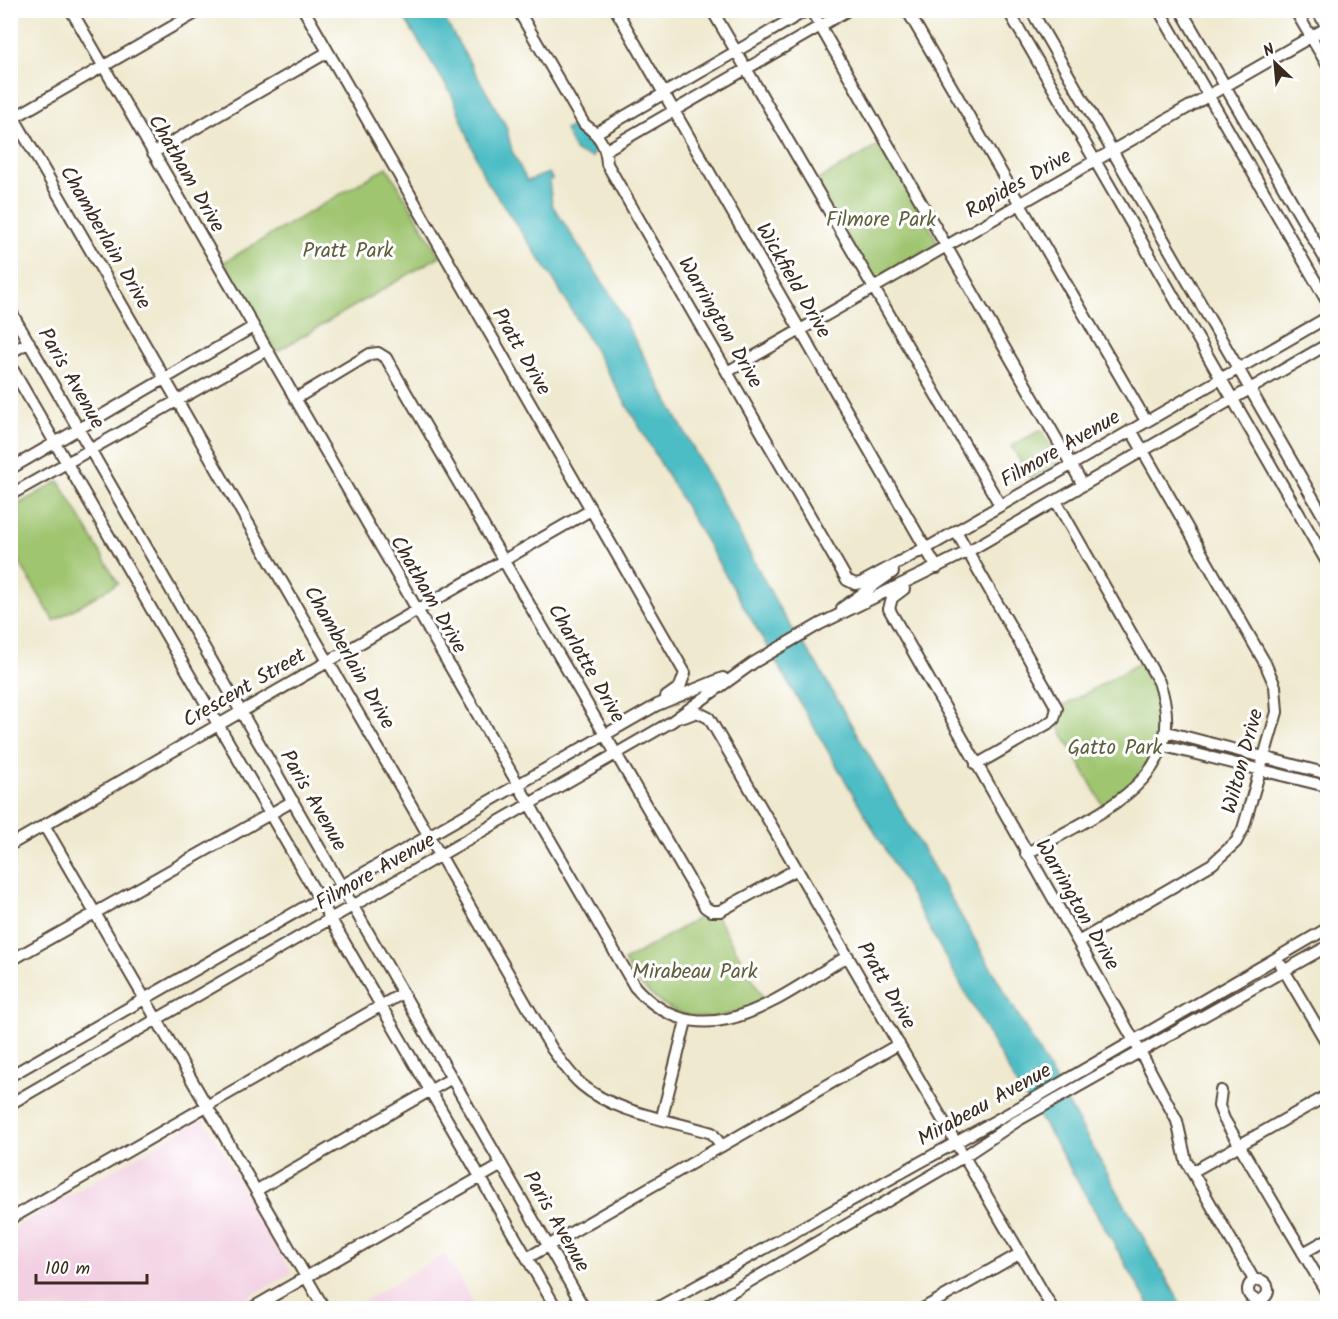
<svg xmlns="http://www.w3.org/2000/svg" width="1338" height="1319" font-family="Kalam,sans-serif">
  <rect width="100%" height="100%" fill="#fff"/>
  <filter id="ink" filterUnits="userSpaceOnUse"><feTurbulence type="fractalNoise" baseFrequency=".0167" numOctaves="2"/><feDisplacementMap in="SourceGraphic" scale="12" xChannelSelector="R" yChannelSelector="G"/><feConvolveMatrix kernelMatrix="1 2 1 2 8 2 1 2 1" color-interpolation-filters="sRGB"/></filter>
  <filter id="wash" filterUnits="userSpaceOnUse"><feTurbulence type="fractalNoise" baseFrequency=".008" numOctaves="4" result="noise"/><feDisplacementMap in="SourceGraphic" scale="24" xChannelSelector="R" yChannelSelector="G"/><feGaussianBlur stdDeviation="1.35" result="paint"/><feColorMatrix in="noise" values="0 0 0 0 0 0 0 0 0 0 0 0 0 0 0 0 0 1.4 0 .05"/><feComposite in="paint" operator="in"/></filter>
  <g filter="url(#wash)">
    <rect width="100%" height="100%" fill="#efe9cf"/>
    <path fill="#f2cfe2" d="M203,1118L292,1273L229,1308H11V1229Z
      M445,1254L476,1308H352Z"/>
    <path fill="#9fc570" stroke="#6d7847" stroke-width="1.5" d="M881,144L939,244L874,282L816,181Z
      M387,167L440,256L276,352L224,262Z
      M1041,430L1060,462L1031,479L1011,446Z
      M59,481L118,583L54,621L11,548L10,509Z
      M1141,662L1158,695L1161,717L1158,746L1145,773L1104,807L1057,724L1063,706Z
      M705,914L717,917L764,999C707,1034 657,1017 624,961Z"/>
    <path fill="#4ebdc5" stroke="#447472" stroke-width="1.5" d="M400,11H440L506,126L512,151L527,181L549,173L552,179L549,181L552,205L610,294L783,615L816,663L1034,1043L1183,1308H1151L1048,1130L1020,1091L892,861L554,280L484,177L452,95Z
      M570,127L582,134L587,143L592,141L596,149L592,157L576,152L565,130Z"/>
  </g>
  <g filter="url(#ink)">
    <g fill="none" stroke-linecap="round" stroke-linejoin="round">
      <g stroke="#564739" stroke-width="14">
        <path id="minor" d="M71,10L635,987C704,1063 780,996 848,956
          M304,10L685,673L680,687L666,697
          M518,10L584,124C599,135 606,145 607,164L847,580L855,584L861,583L925,548
          M616,10L937,568
          M712,10L1000,505
          M811,10L1083,485
          M907,10L1146,421
          M1008,10L1328,564
          M1031,10L1328,524
          M1159,10L1328,303
          M1181,10L1328,264
          M1295,10L1328,66
          M1317,10L1328,29
          M10,111L552,1049C561,1061 570,1075 582,1085C613,1112 673,1121 712,1133L721,1145
          M10,120L201,10
          M596,133L807,10
          M606,150L848,10
          M153,153L328,52
          M10,310L584,1308
          M10,353L29,342
          M10,365L556,1308
          M727,372L1328,27
          M295,399L370,354L378,353L386,358L705,907L711,911H720L797,869
          M10,469L253,327
          M10,495L267,350
          M956,531L1057,708L1054,719L1049,723L976,765
          M920,552L1328,317
          M904,589L892,598L889,609L1141,1053L1177,1121L1186,1161L1254,1280
          M842,608L893,572
          M684,717L697,712L709,718L1052,1308
          M1167,732L1328,774
          M1164,746L1326,786
          M44,825L324,1308
          M10,845L591,510
          M1026,854C1095,814 1194,781 1159,682L1056,501
          M1078,942L1212,864L1236,842L1243,829L1277,712L1275,686L1265,663L1131,430
          M10,961L293,801
          M1281,965L1328,1045
          M10,1076L657,705L723,678
          M1221,1091L1219,1106L1224,1119L1328,1295
          M10,1104L671,722L753,663L820,624L967,552L1328,344
          M662,1117L686,1021
          M1192,1172L1328,1095
          M257,1190L452,1078
          M10,1219L403,993
          M1303,1253L1328,1239
          M527,1258L899,1044
          M1248 1290a10 10 0 1 1 20 0a10 10 0 1 1-20 0Z
          M252,1308L502,1165
          M657,1308L1011,1112L1328,928
          M704,1308L963,1157L1017,1121L1328,946
          M924,1308L1019,1254"/>
      </g>
      <use href="#minor" stroke="#fff" stroke-width="10"/>
    </g>
  </g>
  <g text-anchor="middle" stroke-width="6" stroke-linejoin="round" paint-order="stroke">
    <g font-size="21" fill="#3b2a1e" stroke="#fff">
      <text transform="translate(187 173) rotate(60)" y="7">Chatham Drive</text>
      <text transform="translate(1018 183) rotate(-30)" y="7">Rapides Drive</text>
      <text transform="translate(106 237) rotate(60)" y="7">Chamberlain Drive</text>
      <text transform="translate(794 280) rotate(60)" y="7">Wickfield Drive</text>
      <text transform="translate(721 322) rotate(60)" y="7">Warrington Drive</text>
      <text transform="translate(522 351) rotate(60)" y="7">Pratt Drive</text>
      <text transform="translate(72 378) rotate(60)" y="7">Paris Avenue</text>
      <text transform="translate(1060 448) rotate(-30)" y="7">Filmore Avenue</text>
      <text transform="translate(429 594) rotate(60)" y="7">Chatham Drive</text>
      <text transform="translate(350 657) rotate(60)" y="7">Chamberlain Drive</text>
      <text transform="translate(587 663) rotate(60)" y="7">Charlotte Drive</text>
      <text transform="translate(244 687) rotate(-30)" y="7">Crescent Street</text>
      <text transform="translate(1242 761) rotate(-75)" y="7">Wilton Drive</text>
      <text transform="translate(314 800) rotate(60)" y="7">Paris Avenue</text>
      <text transform="translate(375 871) rotate(-30)" y="7">Filmore Avenue</text>
      <text transform="translate(1078 904) rotate(60)" y="7">Warrington Drive</text>
      <text transform="translate(887 985) rotate(60)" y="7">Pratt Drive</text>
      <text transform="translate(984 1104) rotate(-29)" y="7">Mirabeau Avenue</text>
      <text transform="translate(557 1221) rotate(60)" y="7">Paris Avenue</text>
    </g>
    <g font-size="21" fill="#5e603b" stroke="#fff">
      <text x="881" y="226">Filmore Park</text>
      <text x="348" y="257">Pratt Park</text>
      <text x="1115" y="754">Gatto Park</text>
      <text x="695" y="978">Mirabeau Park</text>
    </g>
  </g>
  <rect width="1338" height="1319" fill="none" stroke="#fff" stroke-width="36"/>
  <g transform="translate(1275 63) rotate(334)" stroke="#ffffff" stroke-width="4.5" paint-order="stroke">
  <path d="M0-4.5L10 22L0 15L-10 22Z" fill="#3b2a1e"/>
  <text y="-9" font-size="16" font-weight="bold" text-anchor="middle" fill="#3b2a1e">N</text>
  </g>
  <path d="M36 1274v9h111v-9" fill="none" stroke="#3b2a1e" stroke-width="3"/>
  <text x="45" y="1274" font-size="18" fill="#3b2a1e" stroke="#ffffff" stroke-width="4.5" paint-order="stroke">100 m</text>
</svg>
